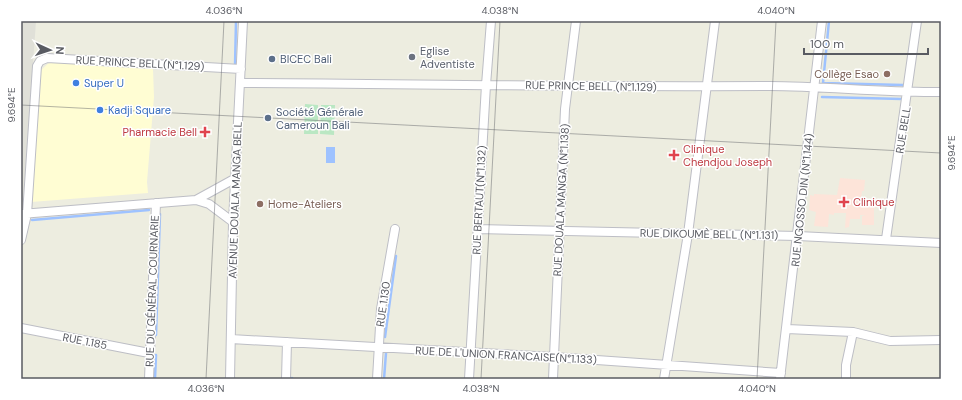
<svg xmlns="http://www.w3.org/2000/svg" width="962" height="400" font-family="'DM Sans',sans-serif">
  <rect width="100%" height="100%" fill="#edede0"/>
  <path fill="#fffdd3" d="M51,61L153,69L154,97L147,182L148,193L31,202L41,70Z"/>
  <path fill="#e0e0d8" d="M21,21H36L23,202H21Z"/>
  <path fill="#fde4d9" d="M840,178L865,180L864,191H862L861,199L878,200L877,207L874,208V225H862V216L866,215H860V219H850L849,227L845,228L846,213H834V215L829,214L828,227L814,226L816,212L809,210L810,195L814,196V194L837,195Z"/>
  <path fill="#bae7c3" d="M305,104L318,105V134H304Z
    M321,105H335L334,135L320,134Z"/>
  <path fill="#9ec2ff" d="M326,147H335V163H326Z"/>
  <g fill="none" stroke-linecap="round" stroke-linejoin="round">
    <path stroke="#9ec2ff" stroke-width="2.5" d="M829,21L823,83L903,85
      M235,66L236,21
      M822,97L902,99
      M32,220L149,210
      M156,335L160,214
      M385,337L396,256
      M155,379L156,355
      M292,379V378
      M384,379L386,353"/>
    <g stroke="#bdbec5" stroke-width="10">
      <path id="minor" d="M241,83C417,84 593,87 769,86C826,86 883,93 941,92
        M196,200L209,204L233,222
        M21,214L196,200L236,178
        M477,229L798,236L941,243
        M886,239L917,21
        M21,240L27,214L37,66L40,61L47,58L241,69
        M21,328L149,353
        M787,329L853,332L890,341L941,340
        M231,339L554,357L781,373
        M149,379L156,203
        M230,379L233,222L243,21
        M286,379L287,342
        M377,379L381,309L395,229
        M469,379L486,85L491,21
        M553,379L565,109L576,21
        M664,379L688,234L715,21
        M780,379L822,21
        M846,379V365L853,332"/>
    </g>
    <use href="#minor" stroke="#fff" stroke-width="8"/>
  </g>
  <path fill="none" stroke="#595b62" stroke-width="1" stroke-opacity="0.45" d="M21,105L941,153M206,379L224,21M481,379L500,21M757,379L776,21"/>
  <circle fill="#6b7280" stroke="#fff" stroke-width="1.5" cx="412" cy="57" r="4"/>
  <g fill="#5c6f8a" stroke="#fff" stroke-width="1.5">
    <circle cx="272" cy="59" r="4"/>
    <circle cx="268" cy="118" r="4"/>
  </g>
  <g fill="#8d6e63" stroke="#fff" stroke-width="1.5">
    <circle cx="887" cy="74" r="4"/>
    <circle cx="260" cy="204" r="4"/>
  </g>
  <g fill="#3f7fe0" stroke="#fff" stroke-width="1.5">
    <circle cx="76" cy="83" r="4"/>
    <circle cx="100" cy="110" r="4"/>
  </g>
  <g fill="#e0444e" stroke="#fff" stroke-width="1.5">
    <path d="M203 126h4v4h4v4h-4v4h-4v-4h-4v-4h4z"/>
    <path d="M672 149h4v4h4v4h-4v4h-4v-4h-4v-4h4z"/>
    <path d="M842 196h4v4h4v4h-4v4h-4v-4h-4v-4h4z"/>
  </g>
  <g text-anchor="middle" stroke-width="3" stroke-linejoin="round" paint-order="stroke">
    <g font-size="11" fill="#5b616d" stroke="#fff" text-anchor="start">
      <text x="420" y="55">Eglise<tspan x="420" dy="13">Adventiste</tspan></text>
    </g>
    <g font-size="11" fill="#4e5e75" stroke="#fff" text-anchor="start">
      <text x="280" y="63">BICEC Bali</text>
      <text x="276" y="116">Société Générale<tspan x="276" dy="13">Cameroun Bali</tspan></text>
    </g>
    <g font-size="11" fill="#595b62" stroke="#fff">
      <text transform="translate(140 63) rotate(3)" y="4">RUE PRINCE BELL(N°1.129)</text>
      <text transform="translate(591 86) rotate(1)" y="4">RUE PRINCE BELL (N°1.129)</text>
      <text transform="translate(903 130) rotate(-81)" y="4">RUE BELL</text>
      <text transform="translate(235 200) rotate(-88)" y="4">AVENUE DOUALA MANGA BELL</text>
      <text transform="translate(479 200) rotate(-87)" y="4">RUE BERTAUT(N°1.132)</text>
      <text transform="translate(561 200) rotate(-87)" y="4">RUE DOUALA MANGA (N°1.138)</text>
      <text transform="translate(802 200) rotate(-84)" y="4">RUE NGOSSO DIN (N°1.144)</text>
      <text transform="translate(709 234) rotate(1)" y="4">RUE DIKOUMÈ BELL (N°1.131)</text>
      <text transform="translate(152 291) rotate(-88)" y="4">RUE DU GÉNÉRAL COURNARIE</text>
      <text transform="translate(383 304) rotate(-82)" y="4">RUE 1.130</text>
      <text transform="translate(85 341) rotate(11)" y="4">RUE 1.185</text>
      <text transform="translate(506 355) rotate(3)" y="4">RUE DE L'UNION FRANCAISE(N°1.133)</text>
    </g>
    <g font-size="11" fill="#785e54" stroke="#fff" text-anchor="end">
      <text x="879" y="78">Collège Esao</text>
      <text x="268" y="208" text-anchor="start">Home-Ateliers</text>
    </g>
    <g font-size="11" fill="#366cbe" stroke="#fff" text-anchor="start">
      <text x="84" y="87">Super U</text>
      <text x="108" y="114">Kadji Square</text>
    </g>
    <g font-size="11" fill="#be3a42" stroke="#fff" text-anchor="start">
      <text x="197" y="136" text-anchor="end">Pharmacie Bell</text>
      <text x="683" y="153">Clinique<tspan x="683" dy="13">Chendjou Joseph</tspan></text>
      <text x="853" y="206">Clinique</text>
    </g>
  </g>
  <rect width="962" height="400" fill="none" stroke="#ffffff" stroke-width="44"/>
  <g transform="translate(50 50) rotate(93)" stroke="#ffffff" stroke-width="3" paint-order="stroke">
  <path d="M0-3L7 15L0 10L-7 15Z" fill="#595b62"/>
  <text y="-6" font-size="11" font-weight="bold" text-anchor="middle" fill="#595b62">N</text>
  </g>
  <path d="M804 48v6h124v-6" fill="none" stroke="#595b62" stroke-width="2"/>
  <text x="810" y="48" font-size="12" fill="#595b62" stroke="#ffffff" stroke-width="3" paint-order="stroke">100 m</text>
  <rect x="22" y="22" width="918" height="356" fill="none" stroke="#595b62" stroke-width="1.5"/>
  <g font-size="10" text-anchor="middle" fill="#595b62">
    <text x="224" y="14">4.036°N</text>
    <text x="500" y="14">4.038°N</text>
    <text x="776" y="14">4.040°N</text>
    <text transform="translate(11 105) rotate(-90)" y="4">9.694°E</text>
    <text transform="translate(951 153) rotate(-90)" y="4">9.694°E</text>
    <text x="206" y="392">4.036°N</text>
    <text x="481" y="392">4.038°N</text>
    <text x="757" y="392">4.040°N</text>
  </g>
</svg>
